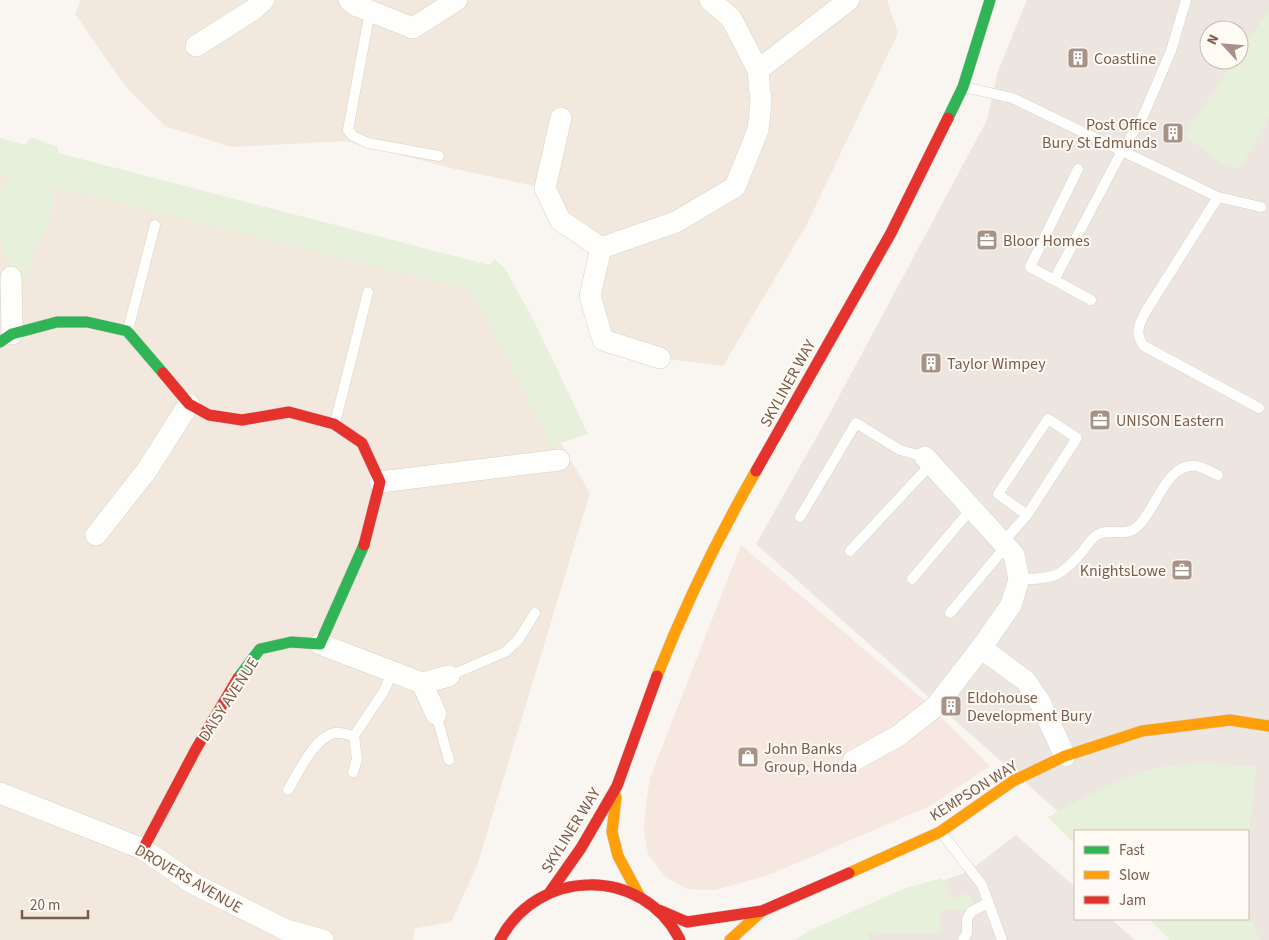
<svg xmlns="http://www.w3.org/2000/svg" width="1269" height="940" font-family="'Source Sans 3',sans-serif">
  <rect width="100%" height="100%" fill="#f9f5f0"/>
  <path fill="#f2e8de" d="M81,0H887L898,33L806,226L723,366L660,358L603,340L590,296L601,248L544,188L455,169L346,141L231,147L165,126L126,87L75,14Z
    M0,171L471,290L590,493L477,866L451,922L415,928L413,940H0Z"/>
  <path fill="#f6e8e1" d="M741,545L925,701L990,766L930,806L766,876L715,890L687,889L664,876L648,854L644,832L645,811L650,778Z"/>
  <path fill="#ede5e0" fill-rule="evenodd" d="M1027,0H1269V940H1203L1248,919V831H1080L756,544L829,415L987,120L998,71ZM1209,30H1239V60H1209Z
    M1016,835L1075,887V919H1111L1135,940H806L811,930L969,871Z"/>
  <path fill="#e7f0db" d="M1269,10V117L1240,169L1220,162L1184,135L1235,60H1239V54Z
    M30,137L58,147V153L489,265L495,259L505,269L533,319L588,434L552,446L471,290L55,187L52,213L22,283L10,279L0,233V193L9,176L0,173V138L26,145Z
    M1206,764L1256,766L1248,846V831H1075V844L1048,817C1078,800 1111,781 1145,771C1165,765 1185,764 1206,764Z
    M942,878L952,899L967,892L973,902L971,909L941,910L940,934L869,933V940H794L811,930L903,889Z
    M1248,913L1260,940H1170L1149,919H1248Z"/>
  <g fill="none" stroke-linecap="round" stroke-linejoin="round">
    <g stroke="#d7d1cb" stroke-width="11">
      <path id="lane" d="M370,11L348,130L353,136L368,143L439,156
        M964,87L1012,98L1218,197L1261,207
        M1218,197L1146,311C1139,324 1134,333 1144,346L1259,408
        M1054,280L1030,267L1078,169
        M1091,300L1054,280L1122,151L1143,116L1171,51L1186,0
        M128,330L155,225
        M335,423L368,292
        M800,517L856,423L900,450L925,457
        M1003,542L1027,515L1077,438L1048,419L998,494L1027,515
        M850,551L931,464
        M912,579L972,508
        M1019,579C1052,579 1060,578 1082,552C1087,546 1091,538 1097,535C1110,527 1124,538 1137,527C1156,511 1165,463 1196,466C1203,467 1211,472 1218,475
        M950,613L1006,546
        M449,676L505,652L518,640L535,613
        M436,714L449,760
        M354,736L384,691L393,671
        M288,790C299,772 314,737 335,733C341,732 348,735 354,736L357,759L353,772
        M941,832L982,885L1002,940
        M963,940L967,933V919L971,912L988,903"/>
    </g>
    <g stroke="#d7d1cb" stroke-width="22">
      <path id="street" d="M349,0L357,6L413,28L457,0
        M196,46L253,10L264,0
        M758,70L849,0
        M561,118L545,188L560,220L601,248
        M11,277L12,334
        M660,358L603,340L590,296L601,248L676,222L735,187L758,130L761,103L758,70L731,18L710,0
        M380,482L559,460
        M96,535L147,470L189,404
        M320,644L422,683
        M981,648L1026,681L1040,702L1065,756
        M436,714L422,683L449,676
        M853,761L898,736L936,706L981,648L1011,605L1019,579L1014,555L925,457
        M0,793L143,849L192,883L286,930L323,940"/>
    </g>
    <g stroke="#d9d2cb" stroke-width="12">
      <path id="fast" d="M948,118L963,87L990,0
        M0,342L12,334L57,322H87L127,331L163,373
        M238,678L260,649L291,642L320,644L364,545"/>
    </g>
    <g stroke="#d9d2cb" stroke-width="12">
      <path id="slow" d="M657,676C685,605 718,537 756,471
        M616,797L612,832L618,856L640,897
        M849,873L940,832L1013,781L1065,756L1142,731L1230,720L1269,726
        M730,940L762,911"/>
    </g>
    <g stroke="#d9d2cb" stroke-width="12">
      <path id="jam" d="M163,373L189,404L209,415L242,420L289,412L334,424L362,443L380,482L364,545
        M756,471L891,233L948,118
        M143,849L196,749L238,678
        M550,892L581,848L617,786L657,676
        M659,910L687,922L762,911L849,873
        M500,940C538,867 643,866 680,940"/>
    </g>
    <use href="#lane" stroke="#fefefd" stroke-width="10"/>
    <use href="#street" stroke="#fefefd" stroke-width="21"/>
    <use href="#fast" stroke="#30b455" stroke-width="11"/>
    <use href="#slow" stroke="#ff9f0a" stroke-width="11"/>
    <use href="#jam" stroke="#e5322d" stroke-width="11"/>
  </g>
  <defs>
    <g id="building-square" transform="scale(1.125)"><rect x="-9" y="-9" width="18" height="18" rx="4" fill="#a69286" stroke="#fffaf3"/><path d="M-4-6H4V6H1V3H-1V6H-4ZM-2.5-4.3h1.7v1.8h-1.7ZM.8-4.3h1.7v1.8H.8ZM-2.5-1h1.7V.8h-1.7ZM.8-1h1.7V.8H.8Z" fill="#fff"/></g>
    <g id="office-square" transform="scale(1.125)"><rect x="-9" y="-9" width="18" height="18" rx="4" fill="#a69286" stroke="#fffaf3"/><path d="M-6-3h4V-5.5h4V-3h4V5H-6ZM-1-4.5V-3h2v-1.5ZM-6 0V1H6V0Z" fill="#fff"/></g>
    <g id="shop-square" transform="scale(1.125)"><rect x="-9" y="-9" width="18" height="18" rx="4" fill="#a69286" stroke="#fffaf3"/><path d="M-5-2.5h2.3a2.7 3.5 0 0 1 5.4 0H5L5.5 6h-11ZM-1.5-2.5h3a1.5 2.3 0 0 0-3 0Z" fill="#fff"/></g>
  </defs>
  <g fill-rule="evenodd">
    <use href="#building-square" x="1078" y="58"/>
    <use href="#building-square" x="1173" y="133"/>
    <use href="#office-square" x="987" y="240"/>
    <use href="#building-square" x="931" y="363"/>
    <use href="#office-square" x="1100" y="420"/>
    <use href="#office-square" x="1182" y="570"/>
    <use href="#building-square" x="951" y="706"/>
    <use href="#shop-square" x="748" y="757"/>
  </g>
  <g text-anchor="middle" stroke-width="4" stroke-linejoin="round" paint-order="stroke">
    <g font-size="16" fill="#7a5c4d" stroke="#fffaf3" text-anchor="start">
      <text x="1094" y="64">Coastline</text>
      <text x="1157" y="130" text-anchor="end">Post Office<tspan x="1157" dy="18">Bury St Edmunds</tspan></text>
      <text x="1003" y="246">Bloor Homes</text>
      <text x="947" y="369">Taylor Wimpey</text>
      <text x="1116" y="426">UNISON Eastern</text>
      <text x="1166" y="576" text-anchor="end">KnightsLowe</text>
      <text x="967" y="703">Eldohouse<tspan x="967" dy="18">Development Bury</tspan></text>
      <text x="764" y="754">John Banks<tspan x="764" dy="18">Group, Honda</tspan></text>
    </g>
    <g font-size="16" fill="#7a5c4d" stroke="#fffaf3">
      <text transform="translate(787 383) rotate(-61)" y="6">SKYLINER WAY</text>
      <text transform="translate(228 699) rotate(-57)" y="6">DAISY AVENUE</text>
      <text transform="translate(973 790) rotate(-32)" y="6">KEMPSON WAY</text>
      <text transform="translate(570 830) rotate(-58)" y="6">SKYLINER WAY</text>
      <text transform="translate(189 878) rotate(30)" y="6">DROVERS AVENUE</text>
    </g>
  </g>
  <rect x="1074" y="830" width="175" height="90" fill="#fffaf3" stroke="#cabbb1"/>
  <rect x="1084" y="846" width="25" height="8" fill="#30b455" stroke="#cabbb1"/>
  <text x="1119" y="855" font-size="15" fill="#7a5c4d">Fast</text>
  <rect x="1084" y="871" width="25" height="8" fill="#ff9f0a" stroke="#cabbb1"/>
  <text x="1119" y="880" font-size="15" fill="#7a5c4d">Slow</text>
  <rect x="1084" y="896" width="25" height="8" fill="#e5322d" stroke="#cabbb1"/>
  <text x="1119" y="905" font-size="15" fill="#7a5c4d">Jam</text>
  <g transform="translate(1224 45) rotate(296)"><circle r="24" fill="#fffaf3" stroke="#cabbb1"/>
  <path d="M0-4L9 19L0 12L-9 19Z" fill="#a69286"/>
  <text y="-8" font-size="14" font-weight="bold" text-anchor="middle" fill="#7a5c4d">N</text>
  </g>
  <path d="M22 910v8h66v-8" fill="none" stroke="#7a5c4d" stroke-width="2.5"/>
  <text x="30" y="910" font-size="15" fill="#7a5c4d" stroke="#fffaf3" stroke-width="4" paint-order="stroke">20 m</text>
</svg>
